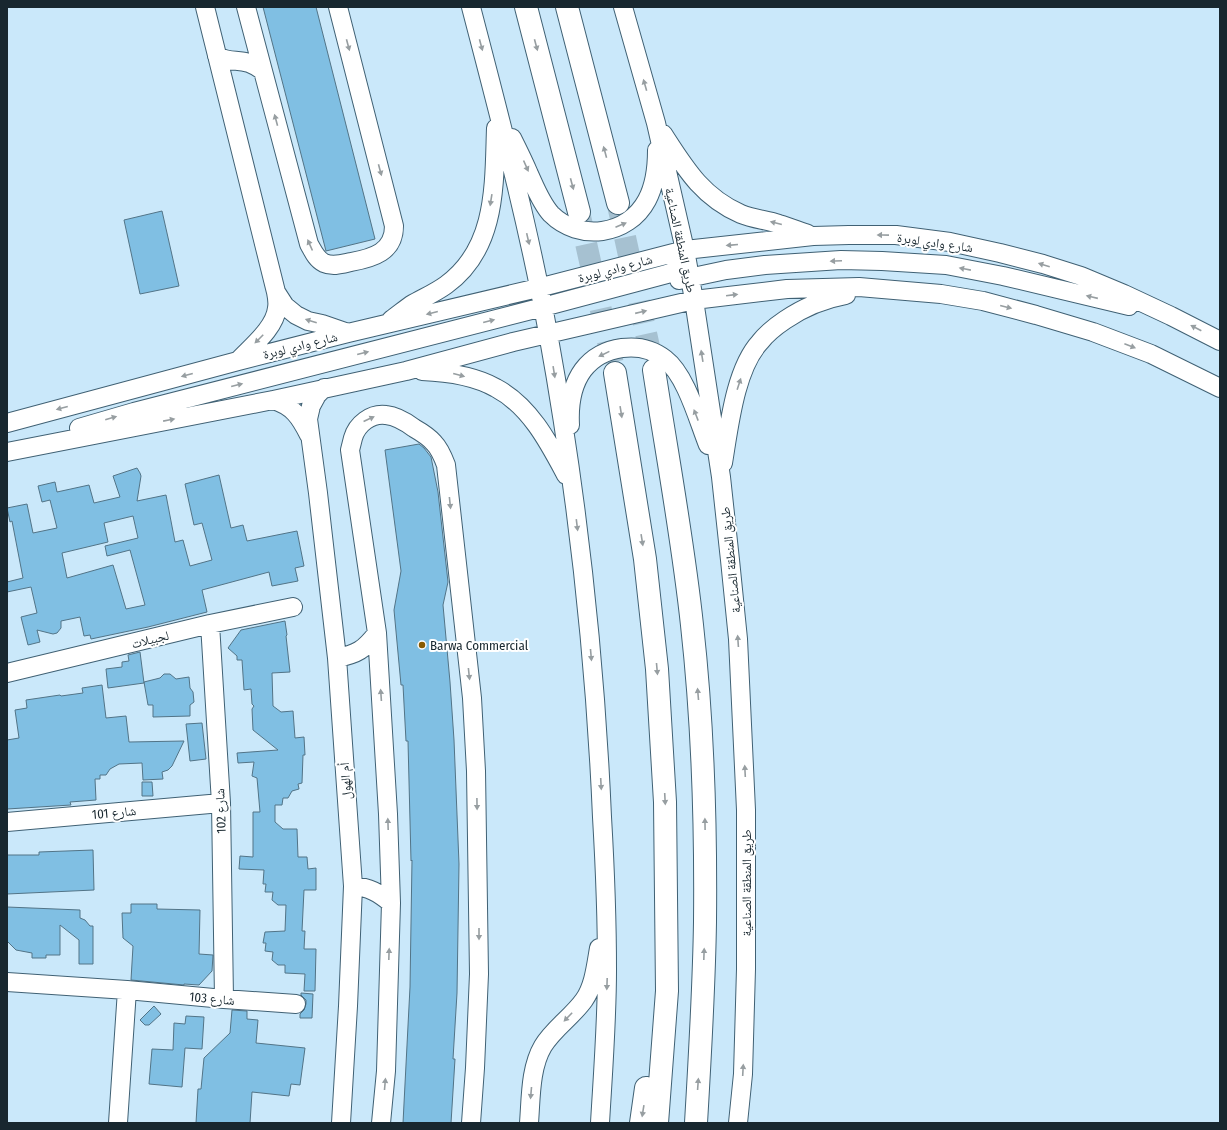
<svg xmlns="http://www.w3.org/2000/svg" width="1227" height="1130" font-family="'Fira Sans Condensed','Noto Naskh Arabic',sans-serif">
  <rect width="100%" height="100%" fill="#cae8fa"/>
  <path fill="#80bfe3" stroke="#527487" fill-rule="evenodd" d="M263,7H316L375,239L326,251Z
    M162,211L179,286L140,294L124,220Z
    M419,444L424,448L431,457L438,492L448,582L443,605L450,682L454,740L459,864L457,993L453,1059H455L451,1123H403L410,987L412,860L411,861L408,741H406L403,685H401L394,610L401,571L385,450Z
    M137,468L140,473L141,476L137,501L166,495L175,542L183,540L190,566L212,560L202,523L194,525L185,484L219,475L231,528L243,525L247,541L297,531L304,566L295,568L298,581L272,586L269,572L202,590L207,612L148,627L91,639L90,635L84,636L80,617L61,621V628L57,633L53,634L37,630L40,642L28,645L21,617L37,613L31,587L7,592V582L23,578L12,521L10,522L7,508L27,504L33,533L57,528L50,500L42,502L38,486L55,482L57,492L89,485L94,503L120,497L113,476ZM133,516L138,538L105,546L107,556L130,550L145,605L126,609L113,565L67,578L62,553L108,542L104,523Z
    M285,621L287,635L286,636L290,672L272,673L273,706L281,712L293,711L295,738L304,737L305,755H303L302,783L298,784L299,789L292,791L288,798H283L282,805H275V822L283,829H297L298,857H307L308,869L316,868V890H304L302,931H305L304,949H316L315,991H304L305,974L285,973V965H278L272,960L273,952L265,951L266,943H263L265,932L285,931L286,905H278L272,900L273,892H265L266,884H263L264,870L239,869L240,856L253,857V812H260L257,778L252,776L254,762L238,763L237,753L278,750L253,730L252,709L254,706L252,704L251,689L244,690L242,660H237V656L228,648L241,630Z
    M140,652L144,683L108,688L106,669L122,667V662L129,661L128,655Z
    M164,674H170L176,679L189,677L190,688L193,692L194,702L190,705V716L153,717V705H148L144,682L160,678Z
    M102,685L106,718L126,716L129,742L184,741L172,766L168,770L162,772L163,779L143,780L142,763L119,764L110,769L106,775H100V779H95L96,800L70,802L71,805L7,809V740L19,738L15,710L27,708L26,700L60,695L61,696L83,693L82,688Z
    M202,723L206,759L190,761L186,724Z
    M142,782H152L153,796H142Z
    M93,850L94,890L7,894V855H39V852Z
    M131,904H157V909L200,910L199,954L213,955L212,971L199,985L184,984V985L131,980L133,946L123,938L122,913H131Z
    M7,907L80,910V918L85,920L90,926H93V964H79V940L60,925V955H46V958H32V953L16,950L7,941Z
    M301,993L313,994L312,1018H300V1014L304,1010L306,1004V1000L301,995Z
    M154,1006L161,1014L149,1025H145L140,1020Z
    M232,1010L247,1011V1019L258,1020L256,1043L305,1048L300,1085L291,1084L289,1096L252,1092L250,1123H196L198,1089H201L204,1058L230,1033Z
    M186,1016L204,1017L202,1049L185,1048L182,1087L149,1084L152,1049L173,1050L174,1023L185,1024Z"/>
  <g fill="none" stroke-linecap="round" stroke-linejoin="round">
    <path stroke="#a6c1d1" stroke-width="22" stroke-dasharray="22 11" stroke-linecap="butt" d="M618,205L654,370
      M579,212L615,373"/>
    <g stroke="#406174" stroke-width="20">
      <path id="minor" d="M205,7L276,292C277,297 278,303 277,308C275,328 252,346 238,361
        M246,7L309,244C313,251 316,259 324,263C333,267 342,264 351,262C373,258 394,252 394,226L338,7
        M471,7C499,115 528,223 548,333C577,493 595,655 602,817C605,868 607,919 607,970C607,1021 603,1072 600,1123
        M623,7L656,123L685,250L694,300L721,477L730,560L738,639L746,810V969L743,1074L738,1123
        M217,56C230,63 237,59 249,63C254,65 259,68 263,71
        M663,134C685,168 702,197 741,214C753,219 767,220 779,224C789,227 799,231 808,234
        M512,138C518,150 524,162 529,174C535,187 541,203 551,214C579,242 628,236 647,200C655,185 657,167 657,150
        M679,280L726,270L765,265L841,260L882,261L946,265L1003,276L1129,306
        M276,292L285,306L296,315L308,321L322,324L348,333
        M391,320C398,315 404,310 411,305C423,298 435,293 446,285C497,248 494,185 496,128
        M422,371C446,372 475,376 496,388C530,406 549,443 566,475
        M324,388L317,395L311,406L308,419L318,493L337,658L353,886L348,1006L341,1123
        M273,400C293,406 300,417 309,435
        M7,423L238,361L348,333L538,288L685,250L813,236L849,235H896L950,242L1000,253L1043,264L1081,276L1124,294L1171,316L1220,341
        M570,425C569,406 572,385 583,370C602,345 641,340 665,359C686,375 698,420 708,445
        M79,428L134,412L543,307L667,274C679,270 685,262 685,250
        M7,452L273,400L406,371L513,342L694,300L787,289L859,287L941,294L983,301L1036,315L1093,332L1151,354L1220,388
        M723,463C729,427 735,369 760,342C767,333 776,326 785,320C804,307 824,299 846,295
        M210,624L221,803L224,999
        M337,658C357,654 364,650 377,633
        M7,673L210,624L293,607
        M7,822L221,803
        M353,886C369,887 379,893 391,903
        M7,982L127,990L224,999L296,1004
        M118,1123L127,990
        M381,1123L386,1071L391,903L388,814L377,633L350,450C351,446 352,442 353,438C357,424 371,413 386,415C396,416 406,422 414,428C421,432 429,437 434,443C440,449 443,457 446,465L472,698L476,771L479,974L475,1068L471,1123
        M529,1123C531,1098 530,1068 543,1046C554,1028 572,1017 584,1000C594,986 596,965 599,948"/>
    </g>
    <g stroke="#406174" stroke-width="24">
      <path id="highway" d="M526,7L579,212
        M567,7L618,203
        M654,370C667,455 683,540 692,625C703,724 706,823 705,922C704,989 700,1056 696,1123
        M615,373L645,559L657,669L665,802L667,991L657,1123
        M641,1123L646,1088"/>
    </g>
    <use href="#minor" stroke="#fff" stroke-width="18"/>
    <use href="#highway" stroke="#fff" stroke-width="22"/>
  </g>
  <defs><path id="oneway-solid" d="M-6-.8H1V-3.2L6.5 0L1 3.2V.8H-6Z"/></defs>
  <g fill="#979ea1">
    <use href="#oneway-solid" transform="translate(348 45) rotate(75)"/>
    <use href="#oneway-solid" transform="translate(481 45) rotate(75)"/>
    <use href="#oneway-solid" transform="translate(536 45) rotate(75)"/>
    <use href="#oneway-solid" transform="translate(645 85) rotate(-106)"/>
    <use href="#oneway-solid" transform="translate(276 120) rotate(-105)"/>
    <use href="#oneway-solid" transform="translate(605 152) rotate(-105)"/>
    <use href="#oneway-solid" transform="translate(526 166) rotate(66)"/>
    <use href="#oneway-solid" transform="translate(380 170) rotate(75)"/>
    <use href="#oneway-solid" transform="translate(572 184) rotate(75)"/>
    <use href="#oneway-solid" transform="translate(491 200) rotate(99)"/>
    <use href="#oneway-solid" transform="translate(776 223) rotate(-166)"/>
    <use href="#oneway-solid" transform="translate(621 225) rotate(-23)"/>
    <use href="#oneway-solid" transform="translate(883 235) rotate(-179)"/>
    <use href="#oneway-solid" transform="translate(528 239) rotate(77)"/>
    <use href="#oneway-solid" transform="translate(310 245) rotate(-114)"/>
    <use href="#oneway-solid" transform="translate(732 245) rotate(175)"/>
    <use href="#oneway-solid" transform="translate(836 261) rotate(177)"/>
    <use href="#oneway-solid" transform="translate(1044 265) rotate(-163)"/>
    <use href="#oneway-solid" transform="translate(965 269) rotate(-169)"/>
    <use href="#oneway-solid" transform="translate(732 295) rotate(-7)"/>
    <use href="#oneway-solid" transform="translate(1092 297) rotate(-167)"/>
    <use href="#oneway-solid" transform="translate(1006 307) rotate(14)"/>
    <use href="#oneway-solid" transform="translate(641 312) rotate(-13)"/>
    <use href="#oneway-solid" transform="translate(432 313) rotate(166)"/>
    <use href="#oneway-solid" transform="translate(311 321) rotate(-163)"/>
    <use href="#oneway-solid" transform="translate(489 321) rotate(-14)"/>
    <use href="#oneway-solid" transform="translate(1196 328) rotate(-153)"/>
    <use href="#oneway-solid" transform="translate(259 339) rotate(135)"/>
    <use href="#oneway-solid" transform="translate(1130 346) rotate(21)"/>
    <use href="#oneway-solid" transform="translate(363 353) rotate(-14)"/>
    <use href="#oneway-solid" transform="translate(604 354) rotate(154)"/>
    <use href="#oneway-solid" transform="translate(702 356) rotate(-99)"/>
    <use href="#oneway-solid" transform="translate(554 372) rotate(81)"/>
    <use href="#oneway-solid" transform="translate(187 375) rotate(165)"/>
    <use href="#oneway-solid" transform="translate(459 375) rotate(15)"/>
    <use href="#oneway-solid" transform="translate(739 384) rotate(-72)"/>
    <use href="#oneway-solid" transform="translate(237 385) rotate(-14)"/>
    <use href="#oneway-solid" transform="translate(62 408) rotate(165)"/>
    <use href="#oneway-solid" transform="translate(621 412) rotate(81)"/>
    <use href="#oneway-solid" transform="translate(696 415) rotate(-111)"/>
    <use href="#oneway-solid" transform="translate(111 418) rotate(-16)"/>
    <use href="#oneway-solid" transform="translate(369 419) rotate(-25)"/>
    <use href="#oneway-solid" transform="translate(169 420) rotate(-11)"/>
    <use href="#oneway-solid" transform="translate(450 503) rotate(84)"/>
    <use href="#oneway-solid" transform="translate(577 525) rotate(83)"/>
    <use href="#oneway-solid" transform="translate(642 540) rotate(81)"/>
    <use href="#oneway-solid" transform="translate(738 641) rotate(-94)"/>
    <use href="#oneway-solid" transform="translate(591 655) rotate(85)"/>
    <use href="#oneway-solid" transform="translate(657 669) rotate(85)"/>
    <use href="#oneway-solid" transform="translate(469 674) rotate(84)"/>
    <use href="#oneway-solid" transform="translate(698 694) rotate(-95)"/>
    <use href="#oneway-solid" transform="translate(381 695) rotate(-94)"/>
    <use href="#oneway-solid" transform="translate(745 771) rotate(-93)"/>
    <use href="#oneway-solid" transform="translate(601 784) rotate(87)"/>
    <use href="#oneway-solid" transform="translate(665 799) rotate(87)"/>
    <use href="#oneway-solid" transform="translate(477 804) rotate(89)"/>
    <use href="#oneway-solid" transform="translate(388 824) rotate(-92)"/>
    <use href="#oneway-solid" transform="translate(705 824) rotate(-91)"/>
    <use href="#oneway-solid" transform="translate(479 934) rotate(90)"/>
    <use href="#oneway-solid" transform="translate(389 954) rotate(-88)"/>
    <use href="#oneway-solid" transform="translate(704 954) rotate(-88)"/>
    <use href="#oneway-solid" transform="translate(607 984) rotate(92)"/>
    <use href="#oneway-solid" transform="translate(568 1017) rotate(134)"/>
    <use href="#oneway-solid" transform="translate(743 1070) rotate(-87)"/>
    <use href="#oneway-solid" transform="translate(385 1084) rotate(-85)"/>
    <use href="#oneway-solid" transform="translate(698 1084) rotate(-86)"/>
    <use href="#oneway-solid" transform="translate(531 1093) rotate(95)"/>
    <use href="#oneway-solid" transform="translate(643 1111) rotate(99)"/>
  </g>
  <circle fill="#895a00" stroke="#fff" stroke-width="1.5" cx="422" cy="645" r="4"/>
  <g text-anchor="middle" stroke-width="4" stroke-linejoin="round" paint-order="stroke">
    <g font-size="13" fill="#18272f" stroke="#fff">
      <text transform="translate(681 240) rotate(78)" y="5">طريق المنطقة الصناعية</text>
      <text transform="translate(935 242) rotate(8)" y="5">شارع وادي لوبرة</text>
      <text transform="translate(615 268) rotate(-15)" y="5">شارع وادي لوبرة</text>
      <text transform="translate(300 345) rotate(-14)" y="5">شارع وادي لوبرة</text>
      <text transform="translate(730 560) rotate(-96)" y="5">طريق المنطقة الصناعية</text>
      <text transform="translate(150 639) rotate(-14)" y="5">لجبيلات</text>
      <text transform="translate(345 781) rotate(-94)" y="5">أم الهول</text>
      <text transform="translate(220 811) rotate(-92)" y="5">شارع 102</text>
      <text transform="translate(114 812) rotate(-5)" y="5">شارع 101</text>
      <text transform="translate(746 883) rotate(-90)" y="5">طريق المنطقة الصناعية</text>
      <text transform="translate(212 998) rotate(5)" y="5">شارع 103</text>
    </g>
    <g font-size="13" fill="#18272f" stroke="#fff" text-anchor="start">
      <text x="430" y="650">Barwa Commercial</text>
    </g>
  </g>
  <rect width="1227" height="1130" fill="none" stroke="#18272f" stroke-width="16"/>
</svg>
